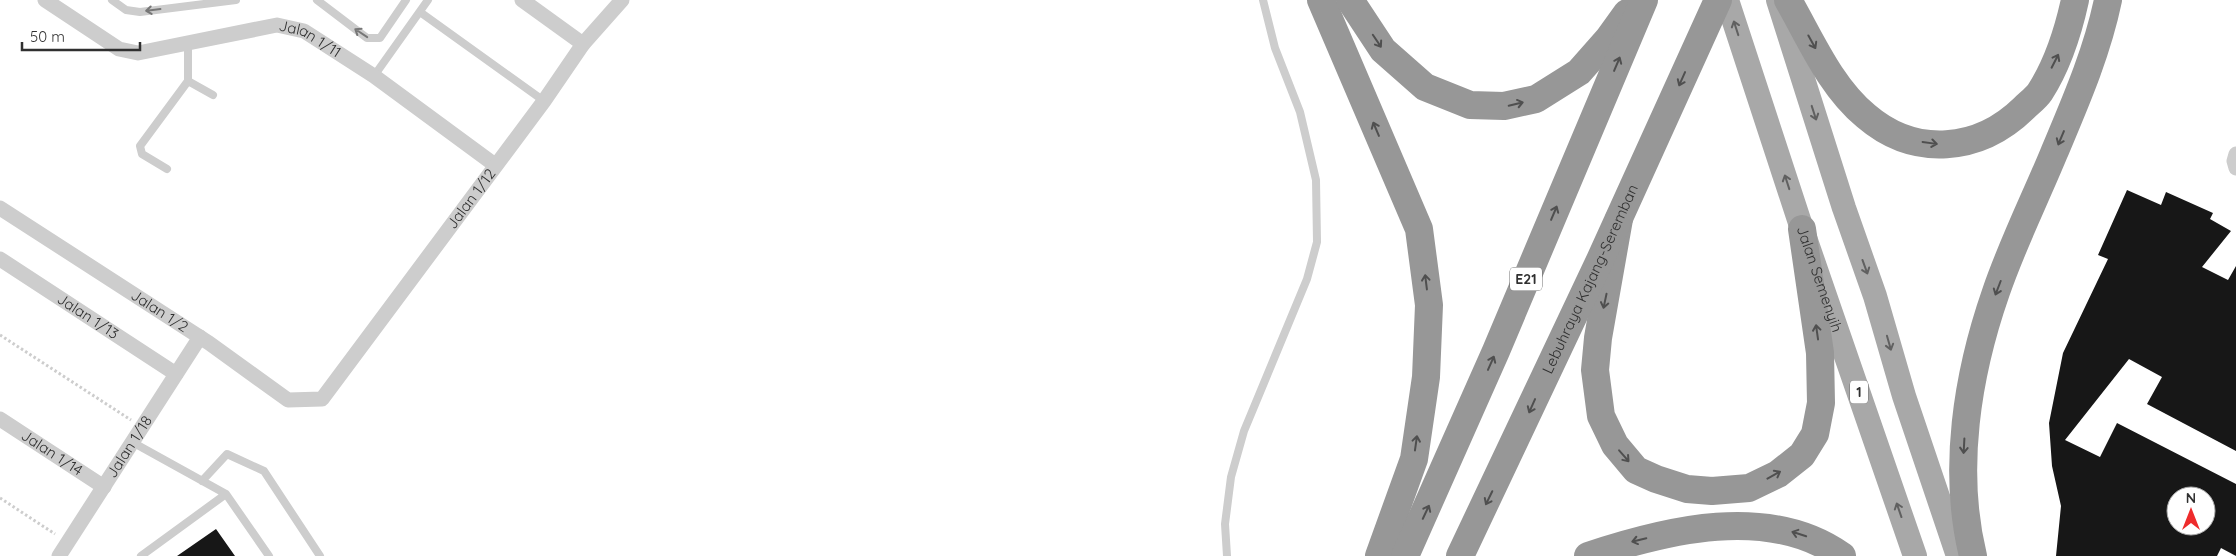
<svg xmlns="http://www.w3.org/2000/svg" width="2236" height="556" font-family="Quicksand,sans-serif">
  <rect width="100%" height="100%" fill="#fff"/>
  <path fill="#171717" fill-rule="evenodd" d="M2127,190L2161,205L2166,192L2213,213L2210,219L2231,231L2202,267L2228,280L2236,266V451L2147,404L2162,377L2129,359L2065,440L2100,457L2117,423L2236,484V556L2221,548L2217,556H2056L2061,506L2052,466L2049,423L2063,353L2108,259L2098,255ZM2176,496H2206V526H2176Z
    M216,529L235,556H177Z"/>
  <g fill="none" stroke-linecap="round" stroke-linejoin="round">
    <path stroke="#cdcdcd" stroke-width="3" stroke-dasharray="2.5 2.5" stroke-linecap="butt" d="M0,335L131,420
      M0,498L55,534"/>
    <path stroke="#cdcdcd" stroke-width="8" d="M112,0L126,10L140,12L236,0
      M317,0L367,38H380L406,0
      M420,12L544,101
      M374,76L428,0
      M188,81L213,95
      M167,169L142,154L140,146L188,81V44
      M132,442L226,494L269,556
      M202,481L227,454L264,471L320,556
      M141,556L226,494
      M1227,556L1225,524L1231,477L1244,431L1307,279L1317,242L1316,180L1300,112L1275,48L1263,0"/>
    <g stroke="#cdcdcd" stroke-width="15">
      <path id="s1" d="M45,0L119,49L138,53L277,25L304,31L374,76L495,165"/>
      <path d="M522,0L583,44"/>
      <path d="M2236,154L2234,161L2236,168"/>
      <path id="s2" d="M0,208L209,343L288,400L322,399L544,101L583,44L622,0"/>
      <path id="s3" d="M0,259L176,374"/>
      <path id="s4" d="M0,419L104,487"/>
      <path id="s5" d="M59,556L200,337"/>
    </g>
    <g stroke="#a8a8a8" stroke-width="24">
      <path id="s6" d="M1727,0L1802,229L1915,556"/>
      <path d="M1778,0L1844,208L1875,296L1904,396L1958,556"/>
    </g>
    <g stroke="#979797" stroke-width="28">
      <path d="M1321,0L1419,229L1429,305L1426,377L1414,459L1379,556"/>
      <path d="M1350,0L1383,50L1425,87L1470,105L1504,106L1536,99L1579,72L1609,38L1627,13"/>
      <path d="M1788,0C1811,40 1830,86 1866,116C1915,158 1979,152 2024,108C2029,103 2036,98 2040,92C2058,64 2068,32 2075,0"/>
      <path d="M1619,219L1598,338L1595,370L1601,416L1615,445L1636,470L1656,479L1687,489L1712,491L1749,488L1778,474L1802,455L1815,434L1821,403L1820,353L1802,229"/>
      <path d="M1405,556L1496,351L1644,0"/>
      <path id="s7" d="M1460,556L1600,260L1718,0"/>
      <path d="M1588,556C1666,530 1769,504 1842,556"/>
      <path d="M1973,556C1952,470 1967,375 1996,292C2012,245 2035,199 2054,153C2075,103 2097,53 2108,0"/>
    </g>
  </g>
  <defs><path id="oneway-shaft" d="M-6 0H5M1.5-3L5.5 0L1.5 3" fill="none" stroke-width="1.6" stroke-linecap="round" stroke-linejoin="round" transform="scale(1.25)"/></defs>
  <g stroke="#777">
    <use href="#oneway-shaft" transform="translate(153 10) rotate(173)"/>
    <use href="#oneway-shaft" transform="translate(361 33) rotate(-146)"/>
  </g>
  <g stroke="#606060">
    <use href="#oneway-shaft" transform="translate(1736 28) rotate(-108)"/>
    <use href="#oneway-shaft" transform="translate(1814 113) rotate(72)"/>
    <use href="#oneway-shaft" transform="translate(1787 182) rotate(-108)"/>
    <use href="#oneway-shaft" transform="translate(1865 267) rotate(70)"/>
    <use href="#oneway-shaft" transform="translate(1889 343) rotate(74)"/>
    <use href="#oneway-shaft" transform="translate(1899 510) rotate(-109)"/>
  </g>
  <g stroke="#4f4f4f">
    <use href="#oneway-shaft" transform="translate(1377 41) rotate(56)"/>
    <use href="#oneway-shaft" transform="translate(1812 42) rotate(61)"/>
    <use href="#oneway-shaft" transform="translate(2055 61) rotate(-63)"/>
    <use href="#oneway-shaft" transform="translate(1617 64) rotate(-67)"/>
    <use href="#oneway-shaft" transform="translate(1682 79) rotate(114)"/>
    <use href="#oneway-shaft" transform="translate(1516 104) rotate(-13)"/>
    <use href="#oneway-shaft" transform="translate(1376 129) rotate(-113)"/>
    <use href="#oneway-shaft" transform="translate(2061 138) rotate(113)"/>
    <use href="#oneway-shaft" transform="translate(1930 143) rotate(8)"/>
    <use href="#oneway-shaft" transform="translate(1554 213) rotate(-67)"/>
    <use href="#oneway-shaft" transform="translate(1426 282) rotate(-97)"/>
    <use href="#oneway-shaft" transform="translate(1998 288) rotate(111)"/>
    <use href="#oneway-shaft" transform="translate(1605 301) rotate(102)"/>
    <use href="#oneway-shaft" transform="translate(1817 332) rotate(-98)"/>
    <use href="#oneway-shaft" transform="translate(1491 363) rotate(-66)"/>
    <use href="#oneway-shaft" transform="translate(1532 406) rotate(114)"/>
    <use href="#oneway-shaft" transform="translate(1416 443) rotate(-82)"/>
    <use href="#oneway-shaft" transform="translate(1964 446) rotate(93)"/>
    <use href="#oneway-shaft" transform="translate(1624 456) rotate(49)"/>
    <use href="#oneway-shaft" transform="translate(1774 475) rotate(-29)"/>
    <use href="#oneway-shaft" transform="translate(1489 498) rotate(116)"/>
    <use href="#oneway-shaft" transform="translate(1426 512) rotate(-65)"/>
    <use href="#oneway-shaft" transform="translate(1799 534) rotate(-162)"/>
    <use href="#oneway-shaft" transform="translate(1639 540) rotate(167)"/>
  </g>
  <g text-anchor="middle" stroke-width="5" stroke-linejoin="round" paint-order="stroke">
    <g fill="#fff" stroke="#6e6e6e" stroke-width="1">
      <rect x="1510" y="267.5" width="32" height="23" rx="4"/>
      <rect x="1850" y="380.5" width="18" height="23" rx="4"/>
    </g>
    <g font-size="14" font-weight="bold" fill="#303030">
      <text x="1526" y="284">E21</text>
      <text x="1859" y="397">1</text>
    </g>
    <g font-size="15" fill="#303030" stroke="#fff">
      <text dy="5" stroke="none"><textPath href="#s1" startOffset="286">Jalan 1/11</textPath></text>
      <text dy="5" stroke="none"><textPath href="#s2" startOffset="630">Jalan 1/12</textPath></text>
      <text dy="5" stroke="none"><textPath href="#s7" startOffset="306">Lebuhraya Kajang-Seremban</textPath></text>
      <text dy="5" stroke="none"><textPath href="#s6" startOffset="294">Jalan Semenyih</textPath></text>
      <text dy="5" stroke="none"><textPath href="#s2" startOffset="190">Jalan 1/2</textPath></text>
      <text dy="5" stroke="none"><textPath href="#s3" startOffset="105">Jalan 1/13</textPath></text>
      <text dy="5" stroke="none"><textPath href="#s5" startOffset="130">Jalan 1/18</textPath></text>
      <text dy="5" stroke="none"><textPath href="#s4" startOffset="62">Jalan 1/14</textPath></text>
    </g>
  </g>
  <g transform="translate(2191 511)"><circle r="24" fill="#ffffff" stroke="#acacac"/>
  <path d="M0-4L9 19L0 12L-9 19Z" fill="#ee2b2c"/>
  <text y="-8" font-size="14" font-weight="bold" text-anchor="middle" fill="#303030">N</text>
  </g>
  <path d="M22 42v8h118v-8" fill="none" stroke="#303030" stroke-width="2.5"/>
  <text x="30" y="42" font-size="15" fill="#303030" stroke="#ffffff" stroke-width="4" paint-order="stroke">50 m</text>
</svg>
